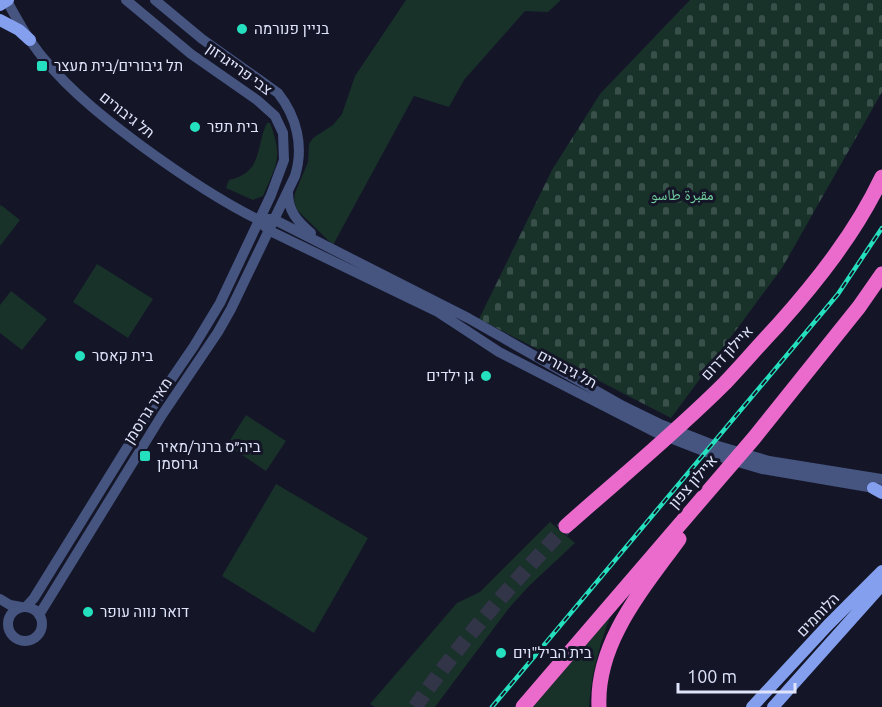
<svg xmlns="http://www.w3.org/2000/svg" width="882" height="707" font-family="Ubuntu,'Noto Naskh Arabic',Heebo,sans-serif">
  <defs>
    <pattern id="cemetery-stones" width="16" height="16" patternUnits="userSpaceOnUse" patternTransform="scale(1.5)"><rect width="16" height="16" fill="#183129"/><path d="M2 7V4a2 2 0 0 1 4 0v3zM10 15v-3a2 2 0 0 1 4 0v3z" fill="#394f49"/></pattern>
  </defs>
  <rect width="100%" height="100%" fill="#141628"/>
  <path fill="#183129" d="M406,0H561L548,12L525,11L464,80L449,107L414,96L333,245L297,210L294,200L295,193L308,162L309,144L313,138L333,125L342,114L355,76Z
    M267,123H270C283,158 277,163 263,196L253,200L226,188L229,180C264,172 255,147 267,123Z
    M1,205L20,220L0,246V206Z
    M97,264L153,299L128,338L73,302Z
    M11,291L47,319L22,350L0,333V305Z
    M246,415L286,441L266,471L227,445Z
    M276,484L368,538L314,633L222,576Z
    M550,522L575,543L529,586L509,608L435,707H375L370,704L457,603L480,592Z
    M610,617C599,647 591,675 589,707H533Z"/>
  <path fill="url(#cemetery-stones)" d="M690,0H882V92L782,268L671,418L479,319L552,170L600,94Z"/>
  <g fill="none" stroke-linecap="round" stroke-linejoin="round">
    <path stroke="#323548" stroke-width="15" stroke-dasharray="15 8" stroke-linecap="butt" d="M415,707C460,642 512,584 566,526"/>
    <path stroke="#465480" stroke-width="10" d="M7,1C18,21 29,41 44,59C72,93 108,121 143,147C180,174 218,200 259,220L268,230L438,312L499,352L655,432L714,455L762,469L880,489
      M288,192C288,211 297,221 311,233
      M268,219H273L468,318L623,406L662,425L708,443L769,461L882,479
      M0,599L10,605L21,607
      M26,607L34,598L151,409L194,346L220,303L271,195L284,160L283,133L275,116L257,100L191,54L126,0
      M8 624a17 17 0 1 1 34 0a17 17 0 1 1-34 0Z
      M39,615L162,415L218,332L231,309L295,176C304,147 297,117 278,93L202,39L155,0"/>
    <path stroke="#839fee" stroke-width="12" d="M0,5L8,0
      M0,20L19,30L30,40
      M873,488L882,493
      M752,707L828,625L882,571
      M773,707L882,585"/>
    <path stroke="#ea6bcc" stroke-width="15" d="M566,526C619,479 675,433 725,383C743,364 760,344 778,325C818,280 856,232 882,177
      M523,707L754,438L859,307L882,274
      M599,707C596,642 643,589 679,539"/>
    <g stroke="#25e0be" stroke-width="4.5">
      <path id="rail" d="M492,707L838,294L882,228"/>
    </g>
    <use href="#rail" stroke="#141628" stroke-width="2" stroke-dasharray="7" stroke-linecap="butt"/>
  </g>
  <g fill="#25e0be" stroke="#141628" stroke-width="2">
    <circle cx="242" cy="29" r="6"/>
    <rect x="36" y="60" width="12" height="12" rx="3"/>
    <circle cx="195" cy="127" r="6"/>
    <circle cx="80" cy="356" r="6"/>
    <circle cx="486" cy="376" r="6"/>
    <rect x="139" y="450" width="12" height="12" rx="3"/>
    <circle cx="88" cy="612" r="6"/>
    <circle cx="501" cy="653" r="6"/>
  </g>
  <g text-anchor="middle" stroke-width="6" stroke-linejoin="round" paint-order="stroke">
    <g font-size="15" fill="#dfe4fb" stroke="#141628" text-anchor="start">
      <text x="254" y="34">בניין פנורמה</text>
      <text x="54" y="71">תל גיבורים/בית מעצר</text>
      <text x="207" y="132">בית תפר</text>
      <text x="92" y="361">בית קאסר</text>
      <text x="474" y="381" text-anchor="end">גן ילדים</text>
      <text x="157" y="452">ביה״ס ברנר/מאיר<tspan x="157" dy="17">גרוסמן</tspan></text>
      <text x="100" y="617">דואר נווה עופר</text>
      <text x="513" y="658">בית הביל"וים</text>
    </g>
    <g font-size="15" fill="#dfe4fb" stroke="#141628">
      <text transform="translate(239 69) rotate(36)" y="5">צבי פרייגרזון</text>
      <text transform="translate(127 115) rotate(38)" y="5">תל גיבורים</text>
      <text transform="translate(727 353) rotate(-47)" y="5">איילון דרום</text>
      <text transform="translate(567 369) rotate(28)" y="5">תל גיבורים</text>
      <text transform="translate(148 411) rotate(-57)" y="5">מאיר גרוסמן</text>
      <text transform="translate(693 482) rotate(-49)" y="5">איילון צפון</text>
      <text transform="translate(818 615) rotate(-46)" y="5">הלוחמים</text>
    </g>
    <g font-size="15" fill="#74d2a0" stroke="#141628">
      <text x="682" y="200">مقبرة طاسو</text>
    </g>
  </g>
  <path d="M678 683v9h117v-9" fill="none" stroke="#dfe4fb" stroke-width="3"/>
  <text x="687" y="683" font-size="18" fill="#dfe4fb" stroke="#141628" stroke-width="4.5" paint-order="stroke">100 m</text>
</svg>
